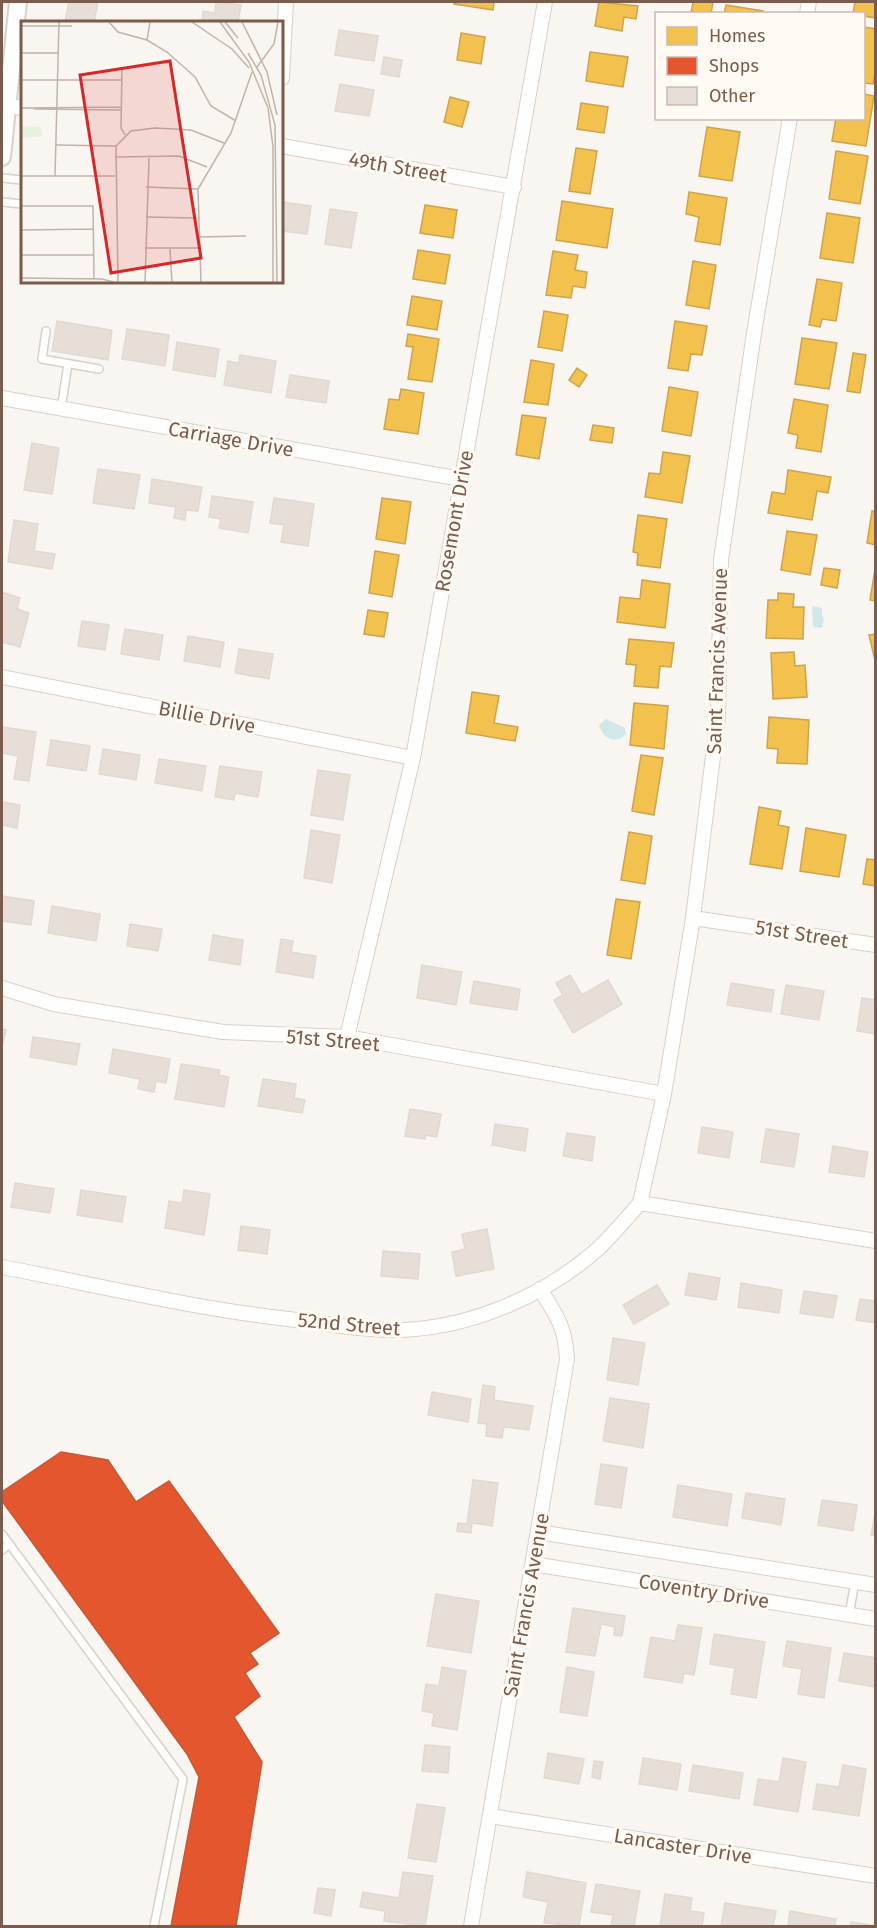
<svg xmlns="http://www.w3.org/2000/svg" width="877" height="1928" font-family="'Fira Sans',sans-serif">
  <rect width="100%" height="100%" fill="#f9f5f0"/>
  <path fill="#d0e8ea" d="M812,606L822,608V616L824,618L822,628L814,627L813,625Z
    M606,719L625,728L626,734C616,745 602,738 599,725Z"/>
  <path fill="#f2c14e" stroke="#cea34e" stroke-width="1.5" d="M454,2H494L493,10L454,4Z
    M599,2L638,6L636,19L624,17L622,31L595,26Z
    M693,2H713L711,14H691Z
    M855,2H876V18L864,16V14H853Z
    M726,5L763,11V14H724Z
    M864,27L876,29V68L873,84L864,83Z
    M461,33L485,37L481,64L457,60Z
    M590,52L628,57L623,87L586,81Z
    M864,94L874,96L866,146L832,141L836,118H864Z
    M450,97L469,102L462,127L444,122Z
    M581,103L608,107L604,133L577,129Z
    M707,127L740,132L732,181L699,176Z
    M576,148L597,151L590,194L569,191Z
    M836,151L868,156L860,204L829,199Z
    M689,192L727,198L720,245L695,241L699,217L686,214Z
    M562,201L613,209L607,248L556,240Z
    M425,205L457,210L453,238L420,233Z
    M827,213L860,218L853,263L820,258Z
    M418,250L450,255L445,284L413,279Z
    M553,251L578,255L575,270L587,272L585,288L573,286L571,298L546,295Z
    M693,261L716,265L709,309L686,305Z
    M817,279L842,283L836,321L822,319L820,327L809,325Z
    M412,296L442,301L437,330L407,325Z
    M544,311L568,315L562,351L538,347Z
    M675,321L707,326L702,355L691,354L688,371L668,368Z
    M408,334L439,339L432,382L408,379L413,347L406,346Z
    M802,338L837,343L829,389L795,384Z
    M853,353L866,355L860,393L847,391Z
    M531,360L554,364L548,405L524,402Z
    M577,368L587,375L579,387L569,380Z
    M669,387L698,392L691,436L662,431Z
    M401,389L424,393L418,434L384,429L389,399L399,400Z
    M794,399L828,405L821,452L796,448L798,435L788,433Z
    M522,415L546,418L539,459L516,455Z
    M593,425L614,428L612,443L590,440Z
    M663,452L690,456L682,503L645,497L649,473L660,474Z
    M788,470L831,477L828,493L817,491L812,520L768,513L772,492L785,494Z
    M382,498L411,502L405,544L376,539Z
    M872,511H876V545L867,543Z
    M638,515L667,519L660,568L637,565L638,553L633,552Z
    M787,531L817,535L810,575L781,570Z
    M375,551L399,555L392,597L369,593Z
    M824,568L840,570L837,588L821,585Z
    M875,569H876V601L870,600Z
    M642,580L670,584L665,628L617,622L620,597L640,599Z
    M778,593L794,594L793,607H804L803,639L766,638L768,600H778Z
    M368,610L388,613L384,637L364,634Z
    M876,634V665L869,635Z
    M629,639L674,643L671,667L660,666L658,688L634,686L636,665L626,664Z
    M794,652L795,666L805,665L807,697L773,699L771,653Z
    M472,692L499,696L494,723L518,727L515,741L466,733Z
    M634,703L668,706L664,749L630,745Z
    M769,717L809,720L807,764L777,763L778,749L767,748Z
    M641,755L663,758L654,815L632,811Z
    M759,807L781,811L778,825L789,827L782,869L750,864Z
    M806,828L846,835L839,877L800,871Z
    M629,832L652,836L645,884L621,880Z
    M867,859L876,860V886L863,884Z
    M616,899L640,902L631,959L607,955Z"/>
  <path fill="#e4572e" stroke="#c45837" stroke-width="1.5" d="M61,1452L108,1460L136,1502L169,1481L279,1633L250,1653L258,1664L245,1673L260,1696L234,1717L262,1762L236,1926H171L199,1777L187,1754L2,1501V1492Z"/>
  <path fill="#e6ded7" stroke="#e2d8d2" stroke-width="1.5" d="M69,2H98L94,22H65Z
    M216,2L241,5L238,22H202L203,11L215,13Z
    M339,30L378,36L374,61L335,55Z
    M384,57L402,60L399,77L381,74Z
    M340,84L374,90L369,116L335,111Z
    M283,202L311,206L307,234L282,231Z
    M330,209L357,213L351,248L325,244Z
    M57,321L112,330L108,360L52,351Z
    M127,329L169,335L165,366L122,359Z
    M177,342L219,349L215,377L173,370Z
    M240,355L276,361L271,393L224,385L228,361L239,363Z
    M290,375L329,381L326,403L286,397Z
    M32,443L59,448L52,494L24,490Z
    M98,469L140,475L134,509L93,503Z
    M152,479L202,487L198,511L186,510L185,520L174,518L176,507L149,503Z
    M212,496L253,502L248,533L219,528L221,519L209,517Z
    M274,498L314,504L308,546L281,542L284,525L270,523Z
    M14,520L38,524L34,551L55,554L52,569L8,562Z
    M2,592L20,598L17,609L29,613L20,647L2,642Z
    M82,621L109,625L105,650L78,646Z
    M125,629L163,635L159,660L121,654Z
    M188,636L224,642L220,667L184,661Z
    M239,649L273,654L269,679L235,673Z
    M2,727L36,732L29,781L14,779L18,756L2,753Z
    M51,740L90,746L86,771L47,765Z
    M103,749L140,755L136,780L99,774Z
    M159,759L206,766L202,791L155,783Z
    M220,766L262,772L258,797L235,793L234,800L215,797Z
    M318,770L350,775L343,820L311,815Z
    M3,802L20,805L17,828L2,825Z
    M311,830L340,835L332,883L304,878Z
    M2,896L34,901L31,925L2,921Z
    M52,906L100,914L96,941L48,933Z
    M130,924L162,929L158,951L127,946Z
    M213,935L243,940L240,965L209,960Z
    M281,939L293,941L291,952L316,956L313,978L276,972Z
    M422,965L462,972L456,1005L417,998Z
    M570,975L582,995L608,980L622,1004L573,1033L554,1000L563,995L556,983Z
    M474,981L520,989L517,1010L470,1003Z
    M731,983L774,990L771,1012L727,1005Z
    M786,985L824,991L819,1020L781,1014Z
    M862,998L876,1000V1034L857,1031Z
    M2,1028L6,1030L2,1047Z
    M33,1037L80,1044L76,1065L30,1057Z
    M113,1049L170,1059L166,1083L156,1081L154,1092L138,1089L140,1079L109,1073Z
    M181,1064L220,1070L219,1075L229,1077L224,1107L175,1099Z
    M263,1079L296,1084L294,1098L305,1100L302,1113L258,1106Z
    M410,1109L441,1114L437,1137L425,1135V1139L405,1136Z
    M495,1124L528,1129L525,1151L492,1145Z
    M702,1127L733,1132L729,1158L698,1153Z
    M766,1129L799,1134L794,1167L761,1162Z
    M567,1133L595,1137L592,1161L563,1156Z
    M833,1146L868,1152L864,1177L829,1172Z
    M15,1183L54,1189L50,1213L11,1207Z
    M81,1190L126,1197L122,1222L77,1215Z
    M184,1190L210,1194L204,1235L165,1228L169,1201L182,1203Z
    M241,1226L270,1230L267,1254L238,1250Z
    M487,1229L494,1269L456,1276L452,1252L465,1249L462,1234Z
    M383,1251L420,1254L418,1279L381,1276Z
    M689,1273L720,1278L716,1300L685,1295Z
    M741,1283L782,1290L779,1313L738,1307Z
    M657,1285L669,1304L634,1324L623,1305Z
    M804,1291L837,1296L833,1318L800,1313Z
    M860,1299L876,1301V1323L856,1320Z
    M613,1338L645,1343L638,1385L607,1380Z
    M483,1385L495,1387L494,1400L533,1406L529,1430L504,1427L502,1438L486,1436L487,1424L478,1423Z
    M432,1392L471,1399L468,1422L428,1415Z
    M610,1398L649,1404L643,1448L603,1441Z
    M601,1464L627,1468L621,1508L595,1504Z
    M473,1480L498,1483L492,1526L472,1523L471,1533L457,1531L458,1523L467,1524Z
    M678,1485L732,1494L727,1526L673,1517Z
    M746,1493L785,1499L781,1525L742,1518Z
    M822,1500L857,1505L853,1531L818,1525Z
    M876,1508V1536L871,1535Z
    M436,1594L479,1601L471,1653L427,1646Z
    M573,1608L625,1616L622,1636L614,1635L615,1627L601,1624L595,1656L566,1652Z
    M678,1625L702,1628L694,1675L684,1673L682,1683L644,1677L651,1637L675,1641Z
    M714,1634L765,1642L756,1698L731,1694L735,1668L710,1664Z
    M787,1641L831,1648L824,1698L798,1694L802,1669L783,1666Z
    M844,1653L876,1658V1687L839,1681Z
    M442,1667L466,1671L457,1730L432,1726L434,1713L422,1711L426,1684L439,1686Z
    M567,1667L594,1672L587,1716L560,1712Z
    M425,1745L450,1747L448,1773L422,1771Z
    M548,1753L584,1759L579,1784L544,1778Z
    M643,1758L681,1764L677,1790L639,1784Z
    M783,1758L806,1762L798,1812L754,1805L758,1779L779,1782Z
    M594,1761L603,1762L600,1779L592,1777Z
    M693,1765L743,1773L739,1799L689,1791Z
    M843,1765L866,1769L859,1816L813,1809L817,1784L839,1787Z
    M417,1804L445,1808L436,1862L408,1858Z
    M403,1872L433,1876L425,1926L384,1921L385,1911L360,1907L363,1892L399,1898Z
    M527,1872L586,1883L579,1926L544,1923L548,1902L523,1897Z
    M596,1884L640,1891L634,1926H611L613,1915L591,1912Z
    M318,1888L335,1890L331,1916L314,1913Z
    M665,1894L692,1898L690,1911L704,1913L702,1926H660Z
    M725,1903L776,1911L773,1926H721Z
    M790,1911L836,1919L835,1926H788Z
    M851,1922L876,1926H850Z"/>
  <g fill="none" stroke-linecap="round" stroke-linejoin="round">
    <g stroke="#d7d1cb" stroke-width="10">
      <path id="service" d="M2,178L22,180
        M2,202L22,204
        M46,331L42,359L99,369
        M61,409L68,364
        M2,1534L183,1779L154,1926
        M2,1550L9,1544
        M849,1615L855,1582"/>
    </g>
    <g stroke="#d7d1cb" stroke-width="16">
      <path id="minor" d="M807,14L809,2
        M282,78L286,2
        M8,106L22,108
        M282,146L514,187
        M2,398L461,479
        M2,677L413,758
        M693,918L876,945
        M2,988L54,1004L223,1032L347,1037L664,1094
        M347,1037L413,758L545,2
        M640,1203L664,1094L693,918L718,716L721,560L754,333L790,118
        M2,1267C97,1285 192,1308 288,1319C326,1323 364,1331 402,1330C473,1327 547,1295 600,1247C614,1233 627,1218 640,1203L876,1241
        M538,1532L876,1585
        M533,1564L876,1619
        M490,1816L876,1876
        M471,1926L567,1359C565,1326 557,1316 540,1289"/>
    </g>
    <g stroke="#d7d1cb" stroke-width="20">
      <path id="tertiary" d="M2,157L18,2"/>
    </g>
    <use href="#service" stroke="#fefefd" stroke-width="7"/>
    <use href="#minor" stroke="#fefefd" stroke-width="14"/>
    <use href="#tertiary" stroke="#fefefd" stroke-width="16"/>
  </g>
  <g text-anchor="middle" stroke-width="6" stroke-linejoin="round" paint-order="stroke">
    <g font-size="20" fill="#7a5c4d" stroke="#fffaf3">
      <text transform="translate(398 167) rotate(10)" y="7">49th Street</text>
      <text transform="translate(231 439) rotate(10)" y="7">Carriage Drive</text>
      <text transform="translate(454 521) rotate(-80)" y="7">Rosemont Drive</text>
      <text transform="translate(717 661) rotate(-88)" y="7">Saint Francis Avenue</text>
      <text transform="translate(207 717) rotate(11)" y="7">Billie Drive</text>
      <text transform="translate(802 934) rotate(9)" y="7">51st Street</text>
      <text transform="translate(333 1040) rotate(5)" y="7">51st Street</text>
      <text transform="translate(349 1324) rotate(5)" y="7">52nd Street</text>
      <text transform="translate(704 1591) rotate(9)" y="7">Coventry Drive</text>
      <text transform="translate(526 1605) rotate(-80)" y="7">Saint Francis Avenue</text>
      <text transform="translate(683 1846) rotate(9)" y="7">Lancaster Drive</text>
    </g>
  </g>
  <g transform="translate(21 21)">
    <rect width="262" height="262" fill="#f9f5f0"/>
    <path d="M0,105L20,106L21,115L0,117Z" fill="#e7f0db"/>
    <path fill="none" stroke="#c2b3aa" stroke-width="1.5" d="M88,1L97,11L126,19L146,31L174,56L190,85L215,100M171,1L211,28L228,47M199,1L228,41L247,87L252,126V262M204,1L217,17M221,1L246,51L256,94M0,5H51M126,19L129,1M0,32H37M227,32L240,54L254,104L256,262M101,46L100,107L104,114M236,46L253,23L257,1M0,59H100M0,87L100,86M13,88L100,89M34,124L95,125L110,110L134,107L170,109L203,122M95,125L97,262M94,136L158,135L186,146M0,155H94M34,155L38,1M125,166L177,168M0,185H72L73,258M125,196L176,197M0,209L73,208M177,216L225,215M124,227H178M149,228L151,262M0,234H73M0,257L81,258L96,262M124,262L128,137M180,262L177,168L210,112L231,51"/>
    <path fill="#d62828" fill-opacity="0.15" stroke="#d62828" stroke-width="3" d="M149,40L180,237L90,252L59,54Z"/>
    <rect width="262" height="262" fill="none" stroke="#7a5c4d" stroke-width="3"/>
  </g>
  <rect width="877" height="1928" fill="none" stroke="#7a5c4d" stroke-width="6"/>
  <rect x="655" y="12" width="210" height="108" fill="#fffaf3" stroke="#cabbb1" stroke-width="1.5"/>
  <rect x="667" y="27" width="30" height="18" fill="#f2c14e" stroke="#cabbb1" stroke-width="1.5"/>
  <text x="709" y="42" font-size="18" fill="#7a5c4d">Homes</text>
  <rect x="667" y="57" width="30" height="18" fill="#e4572e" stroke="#cabbb1" stroke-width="1.5"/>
  <text x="709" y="72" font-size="18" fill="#7a5c4d">Shops</text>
  <rect x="667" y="87" width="30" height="18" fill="#e6ded7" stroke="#cabbb1" stroke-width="1.5"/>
  <text x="709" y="102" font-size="18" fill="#7a5c4d">Other</text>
</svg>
